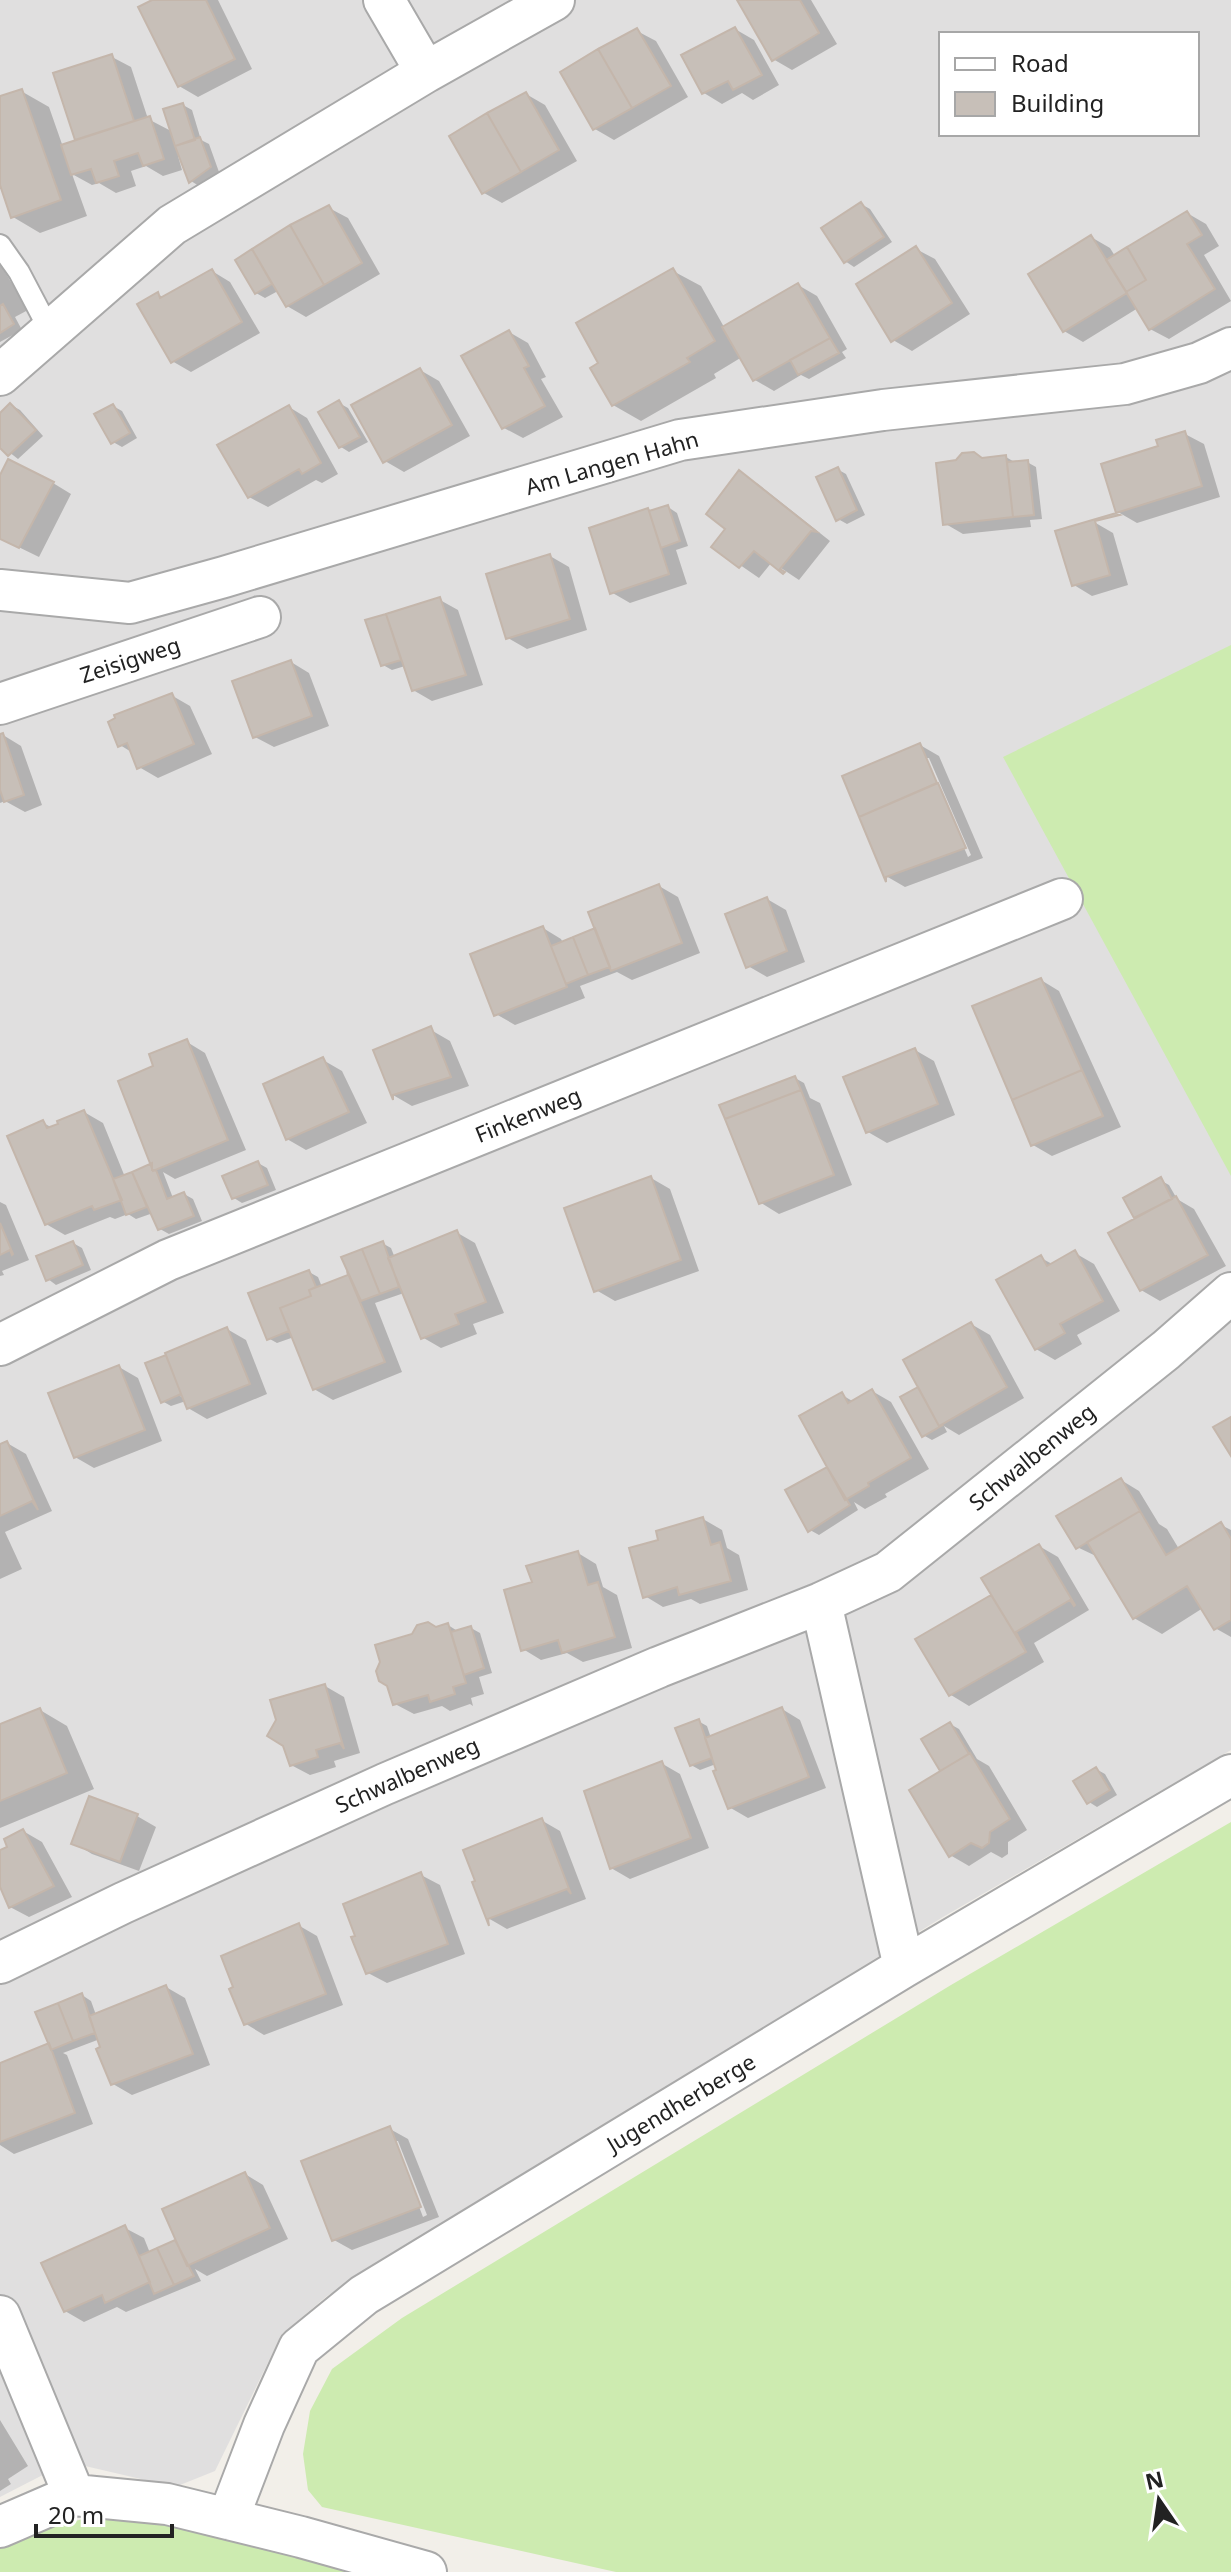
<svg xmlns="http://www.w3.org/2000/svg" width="1231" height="2572" font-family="'Noto Sans',sans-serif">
  <rect width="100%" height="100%" fill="#f2efe9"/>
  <path fill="#e0dfdf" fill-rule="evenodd" d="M0,0H1231V1750L943,1917L327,2296L282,2334L215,2471L175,2487L68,2462L0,2497ZM941,34H1197V134H941Z"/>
  <path fill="#cdebb0" d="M1231,645V1176L1003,757Z
    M1231,1822V2572H616L322,2507L308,2490L303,2454L310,2411L332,2369L402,2318L951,1985Z
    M90,2517C180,2521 267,2550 354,2572H0V2547L21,2536Z"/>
  <path fill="#0003" fill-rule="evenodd" d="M156,0H218L252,69L198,97L179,86Z
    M739,0H811L837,44L792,70L773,59Z
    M735,29L754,40L779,85L753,100L742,93L722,104L704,93Z
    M637,31L656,41L688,97L614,140L595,129L563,73Z
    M112,57L131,67L148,119L173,132L183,105L192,110L201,140L209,144L219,172L199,186L191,181L181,155L178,156L182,170L163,176L146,166L131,171L136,186L116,193L99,183L92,185L72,174L87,216L40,233L13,217L3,188L0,189V98L21,91L49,107L63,147L78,142L56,75Z
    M526,94L545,105L577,161L502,203L484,193Z
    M861,204L870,209L892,242L854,267L845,261Z
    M329,208L348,218L380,274L306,317L287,306L278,291L265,298L256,293L237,260Z
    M1187,213L1206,224L1219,246L1204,255L1231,301L1169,339L1150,329L1138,308L1083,342L1064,331L1091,237L1110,248L1115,256Z
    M916,249L935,259L970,314L912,351L893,340Z
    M0,264L28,310L15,317L22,330L0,342Z
    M212,271L230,282L260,333L191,372L172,361L158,294L164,298Z
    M673,271L701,286L724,327L798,285L817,296L847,349L842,352L846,358L809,379L801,375L774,391L755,380L742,357L714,374L716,378L641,421L613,405L601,364Z
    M509,332L528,343L546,377L541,379L563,417L523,438L504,428Z
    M420,370L439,381L470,436L404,472L385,461Z
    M339,403L348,408L368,442L349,452L341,447Z
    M11,405L20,410L43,436L18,459L0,445V415Z
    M113,406L122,411L137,438L122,447L113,442Z
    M289,407L307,418L338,474L322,483L316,480L268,507L249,497Z
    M1185,434L1204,444L1220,497L1137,523L1118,512L1161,448Z
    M1006,457L1016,463L1027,462L1036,467L1042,519L1030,520L1031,527L963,534L944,523Z
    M837,469L846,474L865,515L847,524L838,519Z
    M739,473L758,484L830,541L799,580L772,562L759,578L714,547L728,528Z
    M0,480L53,483L71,494L39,557L0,538Z
    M668,507L677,513L688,546L676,550L687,584L630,603L611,592L648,510L652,512Z
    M1094,522L1113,533L1128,585L1092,596L1074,585Z
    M550,556L569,567L587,630L527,649L508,638Z
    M440,600L458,610L483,685L432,701L413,690L405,666L392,670L383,665L368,621Z
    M291,662L309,673L329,726L274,747L255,737Z
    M171,695L190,706L212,754L158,778L139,767L133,753L120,745Z
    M3,735L21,746L42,805L25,812L5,801L0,803V736Z
    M920,745L939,756L983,858L905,887L886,876L844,777ZM925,758H929L971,855L968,857Z
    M659,886L678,897L700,953L632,980L617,972L580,986L585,998L515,1025L496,1014L543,928L561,939L563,943L597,929Z
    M767,899L786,910L805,962L767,977L748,966Z
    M1041,980L1059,991L1121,1127L1052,1156L1033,1145Z
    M431,1030L450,1041L469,1086L412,1106L393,1095Z
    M187,1042L205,1053L246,1150L175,1179L163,1172L173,1198L184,1194L193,1199L202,1221L169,1234L160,1229L153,1213L136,1219L128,1214L115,1219L110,1217L65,1235L46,1224L43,1123L53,1128L84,1112L103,1123L125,1177L152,1166L156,1068Z
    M915,1050L934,1061L955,1115L887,1143L868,1132Z
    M323,1060L342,1071L367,1123L306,1150L287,1139Z
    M795,1078L804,1083L810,1098L820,1103L852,1185L779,1214L761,1203Z
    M258,1163L267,1168L276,1190L242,1203L234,1198Z
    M651,1178L670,1189L699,1271L615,1301L596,1290Z
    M1160,1180L1169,1185L1177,1199L1194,1209L1226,1266L1160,1301L1141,1290L1138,1219L1135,1217Z
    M0,1202L6,1205L29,1260L2,1271L4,1275L0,1276Z
    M456,1232L475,1243L504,1313L473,1324L477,1334L441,1348L422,1337L404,1293L375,1303L402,1372L333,1400L314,1389L294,1337L277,1343L268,1338L251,1294L309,1272L318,1277L322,1287L352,1276L382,1243L391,1248L395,1258Z
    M73,1243L82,1248L91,1270L56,1285L48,1279Z
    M1075,1253L1094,1264L1120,1311L1077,1335L1082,1344L1055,1360L1036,1349L1041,1258L1054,1265Z
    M971,1324L990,1335L1024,1398L959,1435L944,1426L947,1432L932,1440L923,1435L920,1387Z
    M227,1329L246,1340L267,1394L207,1419L188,1408L186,1401L171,1406L162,1401L148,1364ZM173,1388L183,1393V1398L172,1390Z
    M119,1367L138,1378L162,1441L94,1468L75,1457Z
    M872,1391L891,1402L929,1469L885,1494L887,1497L865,1509L854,1502L858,1510L819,1535L810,1530L830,1468L842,1395L854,1402Z
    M7,1443L26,1454L52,1511L5,1532L22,1569L0,1579V1447Z
    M1121,1480L1139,1491L1159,1524L1167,1529L1179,1549L1221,1525L1231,1530V1637L1215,1628L1203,1608L1162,1634L1134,1618L1098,1557L1077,1547Z
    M703,1519L722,1530L727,1548L739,1555L748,1590L700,1604L691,1599L663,1607L645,1596L661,1541Z
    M1039,1546L1058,1557L1089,1610L1034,1643L1044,1662L969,1706L951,1695L918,1640L993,1595Z
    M578,1553L596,1564L603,1587L617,1595L632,1648L583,1662L567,1653L541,1660L523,1649L534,1584Z
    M448,1625L459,1632L471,1628L480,1633L492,1673L479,1677L484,1694L471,1698L473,1706L470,1704L450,1711L442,1706L414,1714L395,1704L436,1629Z
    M325,1686L344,1697L360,1753L334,1761L336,1767L310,1775L291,1765Z
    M782,1709L800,1720L826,1788L748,1818L729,1807L716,1764L700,1770L691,1765L698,1721L707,1726L711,1738Z
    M40,1710L67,1726L94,1789L0,1828V1726Z
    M950,1724L959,1729L977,1759L989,1766L1027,1830L1008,1842V1854L1002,1858L991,1852L969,1866L950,1855L944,1771L941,1770Z
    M661,1763L680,1774L709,1848L630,1879L611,1868L596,1827Z
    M1096,1769L1105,1774L1117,1795L1097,1807L1089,1802Z
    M137,1816L156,1827L139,1871L92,1854L74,1843Z
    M541,1820L560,1831L586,1899L507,1929L488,1918Z
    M23,1831L42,1842L72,1897L29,1917L10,1907L0,1881V1853L10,1848Z
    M421,1875L440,1885L465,1954L387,1983L368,1973Z
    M298,1925L317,1936L343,2005L264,2035L246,2024Z
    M166,1987L185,1998L210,2065L132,2095L113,2084L100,2039L63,2053L67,2055L93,2124L14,2154L0,2145V2064L51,2044L82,1995L91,2001L96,2015Z
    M390,2129L408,2139L439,2217L352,2250L334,2240ZM394,2141H398L427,2215L423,2217Z
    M245,2174L263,2185L288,2239L207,2276L195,2269L201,2281L126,2312L117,2307L84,2322L65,2311L125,2228L144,2238L150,2253L175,2242L180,2245Z
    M0,2420L28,2466L8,2479L11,2484L0,2491Z"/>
  <path fill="#c7bfb8" stroke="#c4b6ab" stroke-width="2" d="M152,0H206L235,59L178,87L138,7Z
    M737,0H800L819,33L772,61Z
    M735,27L762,75L733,90L728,81L702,94L681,55Z
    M637,28L671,86L632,108L598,49Z
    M598,49L632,108L593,130L560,72Z
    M112,54L134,121L75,140L53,73Z
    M22,89L61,200L11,218L0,185V96Z
    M526,92L559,150L521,172L487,113Z
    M183,103L195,140L175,146L163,109Z
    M487,113L521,172L482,194L449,136Z
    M150,116L164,159L143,166L138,153L114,161L119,176L96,183L91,169L71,175L61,145Z
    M200,137L211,167L189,183L175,146Z
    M861,202L884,237L844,263L821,228Z
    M329,205L362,263L324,285L290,225Z
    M1187,211L1202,235L1187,244L1215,289L1149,330L1126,292L1146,280L1127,247Z
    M290,225L324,285L286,307L252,249Z
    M1091,235L1127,293L1063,332L1028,274Z
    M916,246L952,303L891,342L856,284Z
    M1127,247L1146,280L1126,292L1106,260Z
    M252,249L272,284L255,294L235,260Z
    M673,268L715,341L687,358L690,362L612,406L590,368L598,363L576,323Z
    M212,269L242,322L171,363L137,304L158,292L160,298Z
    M798,283L830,338L753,381L722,327Z
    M3,304L14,324L0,333V306Z
    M509,330L529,366L524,368L545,406L502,429L461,356Z
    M830,338L839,353L798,375L790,360Z
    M420,368L452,425L383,463L351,405Z
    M339,400L360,437L339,448L318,412Z
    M10,403L36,430L8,456L0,448V413Z
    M113,404L130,433L111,444L94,414Z
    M289,405L321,463L302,474L299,469L248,498L217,445Z
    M1185,431L1202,486L1116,513L1101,464L1158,446L1156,440Z
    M974,452L982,458L1006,455L1013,517L943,525L936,463L956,460L962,453Z
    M8,459L54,482L19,548L0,539V475Z
    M1028,460L1034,515L1013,517L1007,462Z
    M838,467L857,510L836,521L816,477Z
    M739,470L817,532L811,531L780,569L785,572L783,574L754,551L739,568L711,547L725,529L706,514Z
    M668,505L680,541L661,548L649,511Z
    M648,508L669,574L610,594L589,528Z
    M1116,513L1120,515L1095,521L1110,575L1072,586L1055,531Z
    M550,554L570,619L506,639L486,574Z
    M440,597L466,675L412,691L386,614Z
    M386,614L401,660L381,666L365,620Z
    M291,660L312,716L253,738L232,681Z
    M172,693L194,744L137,769L127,743L118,747L108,722L115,718L114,715Z
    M3,733L24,795L4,802L0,790V734Z
    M920,743L937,783L859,817L842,776Z
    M938,783L966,848L886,877V882L859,817Z
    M659,884L682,943L611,971L588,912Z
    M767,897L787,951L746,968L725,914Z
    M543,926L567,987L494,1016L470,954Z
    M595,928L610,967L588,975L573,937Z
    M573,937L588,975L566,984L551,946Z
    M1041,978L1082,1070L1012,1100L972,1006Z
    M431,1026L451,1077L393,1095V1100L373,1050Z
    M187,1039L228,1140L153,1171L118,1081L153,1066L149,1054Z
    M915,1048L938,1104L866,1133L843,1077Z
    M323,1057L349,1112L286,1140L263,1084Z
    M1082,1070L1103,1116L1031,1146L1012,1100Z
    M795,1076L801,1090L725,1119L719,1105Z
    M801,1090L834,1175L759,1204L725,1119Z
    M84,1110L122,1200L94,1210L92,1206L45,1225L7,1136L43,1120L47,1128L58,1124L57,1121Z
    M258,1161L268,1185L232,1199L222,1176Z
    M152,1163V1170H156L167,1199L184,1192L194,1216L158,1230L132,1172Z
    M132,1172L147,1207L126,1215L113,1179Z
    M651,1176L681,1260L594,1292L564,1208Z
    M1161,1177L1172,1199L1134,1218L1123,1198Z
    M1176,1196L1208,1255L1140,1291L1108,1233Z
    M0,1223L13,1254L12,1255L10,1250L0,1255Z
    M457,1230L486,1302L455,1314L459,1324L421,1339L388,1258Z
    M73,1241L83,1265L46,1281L36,1256Z
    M383,1241L399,1287L380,1294L362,1249Z
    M362,1249L380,1294L361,1301L341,1257Z
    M1075,1250L1103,1301L1060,1324L1065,1333L1035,1350L996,1280L1041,1255L1047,1266Z
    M309,1270L316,1287L309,1290L311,1296L280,1308L289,1331L267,1340L248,1293Z
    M347,1271L385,1362L313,1390L280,1308L311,1296L309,1290L348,1275Z
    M971,1322L1007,1387L939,1426L903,1360Z
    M227,1327L250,1384L187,1409L165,1353Z
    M166,1355L181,1394L161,1403L145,1363Z
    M119,1365L145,1430L74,1458L48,1393Z
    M918,1387L939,1426H941L922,1437L900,1397Z
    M872,1389L911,1458L868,1483L869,1486L845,1500L799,1416L842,1392L848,1403Z
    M1231,1417V1456L1213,1427Z
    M7,1441L38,1510L32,1501L0,1516V1444Z
    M827,1467L850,1505L808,1532L785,1490Z
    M1121,1478L1140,1511L1076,1549L1056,1516Z
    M1140,1511L1166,1555L1221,1522L1231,1539V1620L1214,1630L1187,1586L1133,1619L1087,1542Z
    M703,1517L711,1545L720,1542L731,1581L679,1595L677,1587L643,1598L629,1548L658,1540L656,1531Z
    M1039,1544L1075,1605L1074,1606L1070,1600L1016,1632L1026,1652L981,1578Z
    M578,1551L588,1585L598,1582L615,1637L562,1653L558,1640L521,1651L504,1590L532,1582L526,1566Z
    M991,1595L1026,1652L949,1696L915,1639Z
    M428,1622L436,1627L448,1623L466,1683L453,1687L455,1694L433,1701L430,1702L428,1695L393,1705L387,1686L379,1681L376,1671L380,1662L375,1645L412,1634L417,1625Z
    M471,1626L484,1668L464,1675L451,1632Z
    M325,1684L344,1749L340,1743L316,1750L318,1757L290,1766L283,1746L267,1736L276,1720L270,1700Z
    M782,1707L809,1777L728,1809L713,1771L716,1770L705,1738Z
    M40,1708L67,1773L0,1801V1724Z
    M699,1719L712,1758L690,1766L675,1728Z
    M950,1722L969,1754L940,1771L921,1739Z
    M970,1753L1010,1819L990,1832L989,1843L982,1848L971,1843L949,1857L909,1790Z
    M662,1761L691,1838L610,1869L584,1791Z
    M1096,1767L1110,1790L1087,1804L1073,1781Z
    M89,1796L138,1814L120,1862L71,1844Z
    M542,1818L571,1894L567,1889L488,1919L489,1926L472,1882L475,1881L463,1850Z
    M23,1829L54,1886L9,1908L0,1887V1850L7,1847L4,1839Z
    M421,1872L448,1944L366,1974L351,1937L355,1936L343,1904Z
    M299,1923L326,1994L244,2025L229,1989L233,1987L221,1956Z
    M166,1985L193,2054L111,2085L96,2049L100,2047L89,2016Z
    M82,1993L95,2033L73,2041L58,2003Z
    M58,2003L73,2041L51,2050L35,2012Z
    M49,2043L75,2113L0,2142V2063Z
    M390,2126L421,2207L332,2241L301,2161Z
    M245,2172L270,2228L187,2266L162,2209Z
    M125,2225L150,2282L105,2303L102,2295L64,2312L41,2263Z
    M175,2240L194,2276L174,2285L157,2248Z
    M157,2248L174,2285L154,2294L139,2256Z"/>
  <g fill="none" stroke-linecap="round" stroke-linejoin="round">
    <g stroke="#a9a9a9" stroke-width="24">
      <path id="service" d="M0,245L19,272L50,331"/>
    </g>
    <g stroke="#a9a9a9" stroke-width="44">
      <path id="minor" d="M384,0L426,72
        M0,375L172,225L426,72L554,0
        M0,590L130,603L224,577L680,440L883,410L1125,384L1199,363L1231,348
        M0,704L260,617
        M0,1345L168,1260L1062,899
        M821,1603L904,1967
        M0,1963L123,1903L385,1784L659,1667L821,1603L888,1572L1166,1350L1231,1293
        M0,2316L74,2495
        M228,2519L264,2425L299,2348L364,2295L904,1967L1231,1775
        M0,2527L74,2495L167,2504L301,2537L426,2572"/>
    </g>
    <use href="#service" stroke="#fff" stroke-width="20"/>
    <use href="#minor" stroke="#fff" stroke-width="40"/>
  </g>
  <g text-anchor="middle" stroke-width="8" stroke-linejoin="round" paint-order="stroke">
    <g font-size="22" fill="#222" stroke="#fff">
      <text transform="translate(612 463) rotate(-16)" y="8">Am Langen Hahn</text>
      <text transform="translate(130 660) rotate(-18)" y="8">Zeisigweg</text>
      <text transform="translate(528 1115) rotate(-22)" y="8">Finkenweg</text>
      <text transform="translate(1032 1457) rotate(-39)" y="8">Schwalbenweg</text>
      <text transform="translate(407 1775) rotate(-24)" y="8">Schwalbenweg</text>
      <text transform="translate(681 2103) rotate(-31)" y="8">Jugendherberge</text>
    </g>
  </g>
  <rect x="939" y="32" width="260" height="104" fill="#ffffff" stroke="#a7a7a7" stroke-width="2"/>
  <rect x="955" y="58" width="40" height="12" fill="#ffffff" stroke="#a7a7a7" stroke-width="2"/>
  <text x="1011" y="72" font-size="24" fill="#222222">Road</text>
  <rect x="955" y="92" width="40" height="24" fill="#c7bfb8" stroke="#a7a7a7" stroke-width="2"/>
  <text x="1011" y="112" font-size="24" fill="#222222">Building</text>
  <g transform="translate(1159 2500) rotate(347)" stroke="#ffffff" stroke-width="6" paint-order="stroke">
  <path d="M0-6L14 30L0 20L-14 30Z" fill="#222222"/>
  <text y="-12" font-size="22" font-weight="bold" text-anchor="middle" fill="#222222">N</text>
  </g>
  <path d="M36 2524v12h136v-12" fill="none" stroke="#222222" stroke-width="4"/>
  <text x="48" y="2524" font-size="24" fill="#222222" stroke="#ffffff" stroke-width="6" paint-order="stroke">20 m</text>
</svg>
